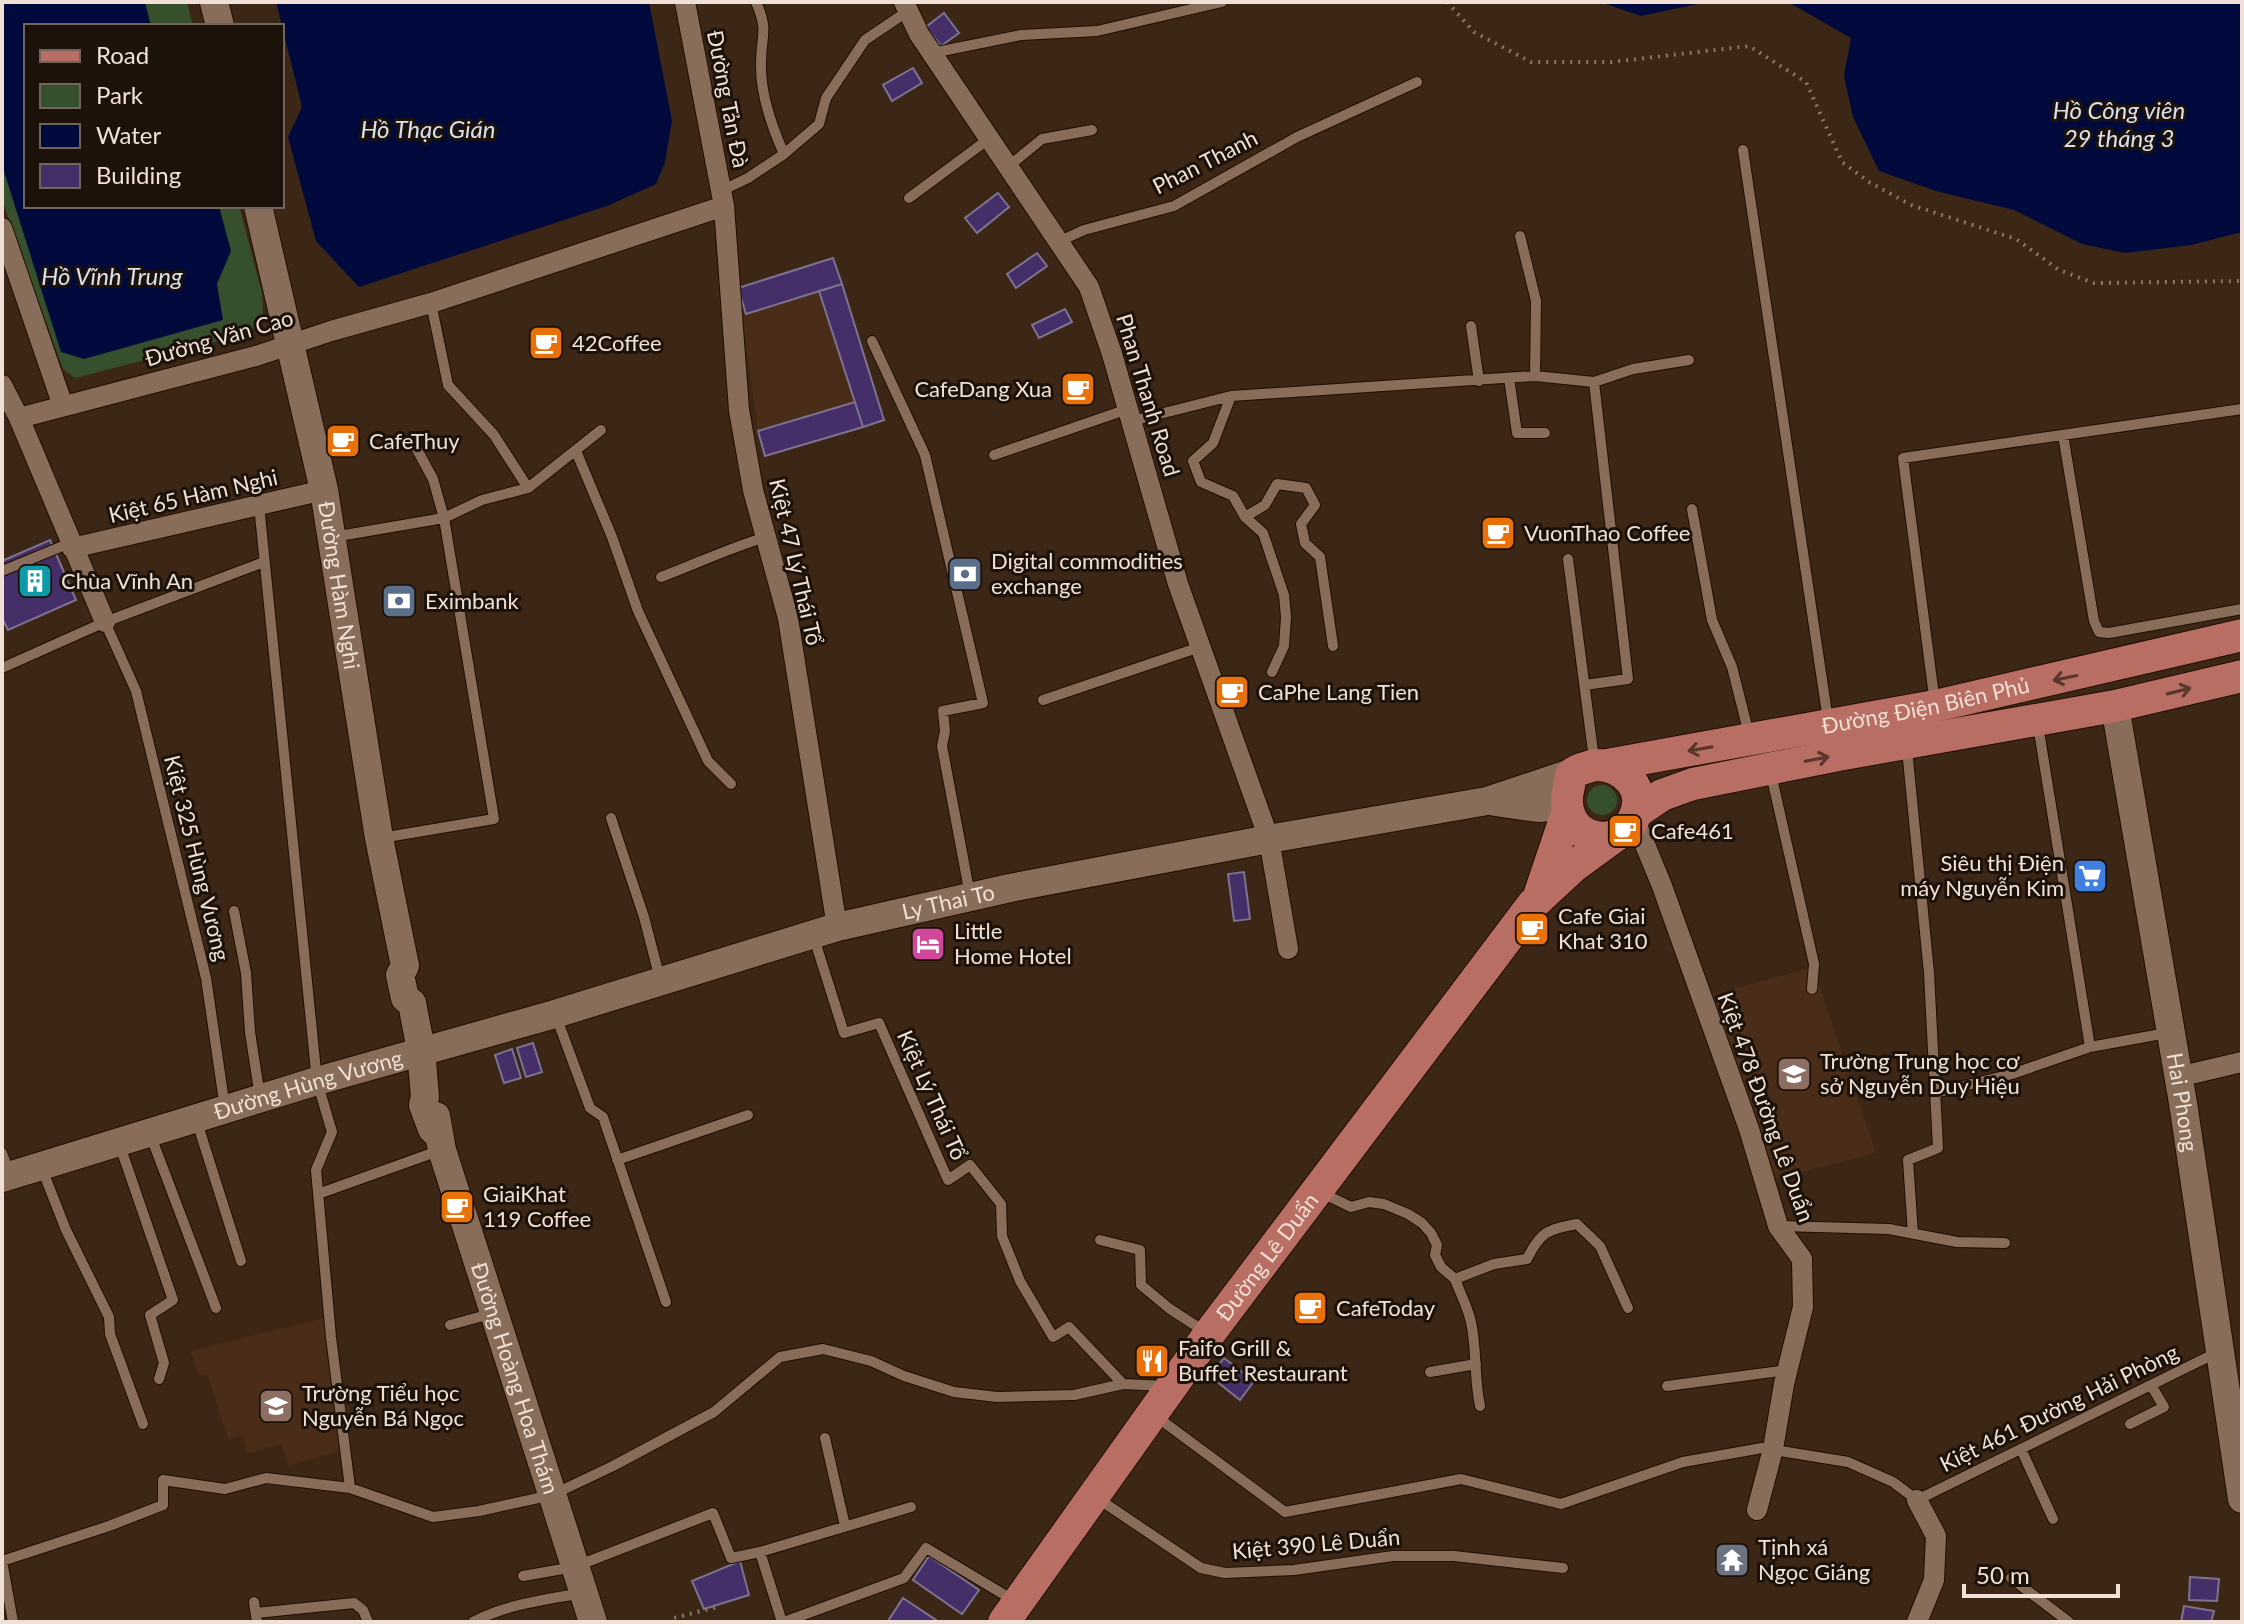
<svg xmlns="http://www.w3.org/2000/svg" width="2244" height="1624" font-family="Lato,sans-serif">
  <rect width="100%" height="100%" fill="#3c2615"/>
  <path fill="#4a2d18" d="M833,258L884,420L765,456L758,431L738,288Z
    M1813,967L1876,1153L1774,1179L1711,995Z
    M324,1318L339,1451L289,1466L282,1444L247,1454L242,1435L228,1439L208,1375L199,1376L190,1351Z"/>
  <path fill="#36502e" d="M2,2H187L193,26H26V206H239L262,293L263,318L257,327L234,337L75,378L63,369L2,200Z
    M1587 800a15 15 0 1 1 30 0a15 15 0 1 1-30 0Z"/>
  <path fill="#00093b" d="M2,2H145L151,26H26V206H219L231,251L217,284L223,320L84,359L61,352L2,165Z
    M276,2H649L672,121L665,162L656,184L607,206L359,287L316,241L288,137L302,107Z
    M1600,2H1707L1641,16Z
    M1788,2H2242V232L2191,245L2125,253L2082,244L2014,210L1936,191L1879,171L1853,117L1844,76L1851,38Z"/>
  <path fill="#462e68" stroke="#7d7390" stroke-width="2" d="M944,13L959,33L941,46L926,27Z
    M913,68L922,83L892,101L883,85Z
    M998,193L1009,207L977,233L965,218Z
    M1037,253L1047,266L1016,288L1007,274Z
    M833,258L842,284L746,314L738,288Z
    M842,284L884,420L863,427L819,291Z
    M1065,309L1072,322L1039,338L1032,325Z
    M855,402L863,427L765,456L758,431Z
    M50,540L76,600L8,630L2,618V561Z
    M1244,872L1250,919L1234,921L1228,874Z
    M533,1043L542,1072L526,1077L517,1048Z
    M512,1049L521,1078L504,1083L495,1055Z
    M1224,1358L1254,1381L1240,1400L1210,1376Z
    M929,1556L979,1590L962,1614L913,1580Z
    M740,1561L749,1595L704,1609L692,1581Z
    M2190,1577L2219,1579L2217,1601L2189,1600Z
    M903,1598L939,1622L888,1621Z
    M2184,1606L2214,1611L2211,1622H2181Z"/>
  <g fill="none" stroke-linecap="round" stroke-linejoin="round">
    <g stroke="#230e01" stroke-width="12">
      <path id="lane" d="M756,2C769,32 761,34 761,63C760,93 772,127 784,154
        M932,53L1021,35L1097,31L1222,2
        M1743,150L1828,720
        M1009,166L1042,139L1092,130
        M721,191L748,178L784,154L819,124L826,98L865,40L908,11
        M909,198L990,138
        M1520,236L1536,301L1535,376
        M1060,241L1084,230L1174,206L1297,137L1417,82
        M431,303L448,385L494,435L528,488
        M1471,326L1479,381
        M872,341L925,455L983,703L943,711L945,731L942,746L970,895
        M1509,378L1517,433H1545
        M1231,396L1213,443L1193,461L1201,482L1233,496L1245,517L1263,533L1284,595L1286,617L1284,646L1272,672
        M1132,421L1231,396L1535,376L1594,382L1633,369L1689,360
        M2063,435L2094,621L2099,632L2109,633L2242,609
        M576,451L612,537L638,611L708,761L731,784
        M994,455L1128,409
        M259,505L317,1081L332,1132L316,1170L331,1337L350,1488
        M1692,509L1712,620L1732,667L1749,734
        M1245,517L1265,505L1277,484L1306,488L1315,505L1301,524L1305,543L1320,557L1333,646
        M333,537L444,518L482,500L528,488L601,430
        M1568,559L1594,759
        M2,571L70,543
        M661,577C696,564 729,548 766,537
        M105,622L136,691L206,978L225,1108
        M2,668L105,622L264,562
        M1585,685L1628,679L1594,382
        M1043,700L1200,647
        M1935,704L1903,458L2242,409
        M2038,725L2090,1047
        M1907,749L1929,973L1938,1148L1908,1160L1913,1234
        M1771,774L1814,964L1812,989
        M611,818L644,917L660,979
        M381,838L494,819L444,518L433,479L413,442
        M234,911L246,973L250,1032L260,1097
        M814,938L844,1033L879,1023L948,1180L970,1165L1001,1204L1002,1236L1020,1281L1053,1337L1069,1327L1123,1384
        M556,1016L590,1108L603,1117L666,1302
        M1935,1093L2012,1074L2090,1047L2167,1033
        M197,1122L241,1261
        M150,1134L216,1308
        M119,1143L173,1300L150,1315L164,1363L159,1379
        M2,1153L10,1174
        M617,1160L748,1115
        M42,1169L66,1230L109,1317L110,1334L143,1424
        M1320,1192L1351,1207L1369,1202L1384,1204L1408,1214L1422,1223L1431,1233L1437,1245L1435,1255L1441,1267L1455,1279L1494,1264L1527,1259C1540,1232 1548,1229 1577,1224L1600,1246L1628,1308
        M318,1194L441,1150
        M1780,1226L1889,1229L1957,1242L2005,1243
        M1100,1240L1140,1250L1141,1285L1170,1309L1204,1331
        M1455,1279C1460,1293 1468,1308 1471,1322C1477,1350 1474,1378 1480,1406
        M450,1325L494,1313
        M1430,1372L1476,1364
        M1667,1386L1788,1370
        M1157,1417L1285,1512L1461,1479L1561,1504L1683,1462L1762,1448L1848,1462L1893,1482L1917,1500L2218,1352
        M2130,1424L2164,1407L2151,1385
        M825,1438L845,1526
        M2021,1449L2053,1519
        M1097,1498L1201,1568L1225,1573L1294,1570L1393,1556H1454L1563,1568
        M760,1552L911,1507
        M2,1561L109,1526L163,1505V1480L225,1489L266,1478L350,1488L433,1517L479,1511L552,1495L613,1466L714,1412L780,1357L823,1349L871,1361L904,1376L954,1392L997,1397L1074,1395L1123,1384L1166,1386
        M2,1561L13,1622
        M523,1576L574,1567L713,1513L731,1558L760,1552L782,1622
        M2011,1578L2069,1622
        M254,1602L257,1622
        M256,1613L354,1603L363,1610L368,1622
        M473,1622C507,1604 545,1600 582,1593
        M784,1622L904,1578L926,1548L1013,1600"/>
    </g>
    <g stroke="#230e01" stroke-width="22">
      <path id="street" d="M685,2L724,206L739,410L753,490L788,618L837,927
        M904,2L919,34L1089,287L1112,354L1178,584L1269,839L1288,949
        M2,228L63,406
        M2,385L19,418L105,622
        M19,418L256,356L331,331L431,303L724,206
        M72,548L324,490
        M1634,818L1662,886L1749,1129L1778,1226L1802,1259L1803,1307L1784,1384L1773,1449L1757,1510
        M2178,1077L2242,1062
        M1917,1500L1936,1536L1934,1580L1917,1622"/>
    </g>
    <g stroke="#230e01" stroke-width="30">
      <g id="secondary">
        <path d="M214,2L220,26"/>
        <path id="s1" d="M258,206L324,490L379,838L405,966L400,975L405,998L412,1003L421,1050L425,1097L423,1105L432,1129L438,1135"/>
        <path id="s2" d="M2115,706L2183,1103L2242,1499"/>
        <path d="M1495,802L1538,808L1565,806"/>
        <path id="s3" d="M436,1116L442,1150L593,1622"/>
        <path id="s4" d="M2,1178L317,1081L555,1014L837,927L1010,888L1269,839L1487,801L1574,772"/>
      </g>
    </g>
    <g stroke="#230e01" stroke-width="34">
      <g id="primary">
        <path d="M1595,765C1624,765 1648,789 1634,818C1617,854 1555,839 1569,786C1570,781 1569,778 1572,774C1577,769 1589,767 1595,765Z"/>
        <path id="s5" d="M1607,765L1935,706L2242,635"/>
        <path d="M1637,812L1662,795L1693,784L1838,755L2115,706L2242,676"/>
        <path d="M1540,893L1567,813"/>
        <path id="s6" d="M1004,1622L1209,1334L1533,904L1574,866L1622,831"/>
      </g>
    </g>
    <path stroke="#8b7769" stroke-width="4" stroke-dasharray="2 6" stroke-linecap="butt" d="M1447,2L1474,32L1531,62H1612L1749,46L1806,82L1842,162L1869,182L1911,205L2016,239L2059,270L2094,283L2242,281
      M672,1622L670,1619L717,1607"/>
    <use href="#lane" stroke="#886d5a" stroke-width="10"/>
    <use href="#street" stroke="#886d5a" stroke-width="20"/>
    <use href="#secondary" stroke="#886d5a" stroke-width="28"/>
    <use href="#primary" stroke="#b86e62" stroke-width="32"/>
  </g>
  <defs><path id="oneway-shaft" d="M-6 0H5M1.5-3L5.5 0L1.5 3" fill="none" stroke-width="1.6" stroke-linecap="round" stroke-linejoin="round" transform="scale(2)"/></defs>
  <g stroke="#5a372d">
    <use href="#oneway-shaft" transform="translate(2065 678) rotate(168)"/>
    <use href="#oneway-shaft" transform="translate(2179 691) rotate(-14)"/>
    <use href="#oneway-shaft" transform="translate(1700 749) rotate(170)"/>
    <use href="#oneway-shaft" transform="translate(1817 759) rotate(-11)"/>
  </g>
  <defs>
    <g id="cafe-square" transform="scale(1.8)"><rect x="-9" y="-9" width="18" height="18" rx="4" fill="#e8710a" stroke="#1c120a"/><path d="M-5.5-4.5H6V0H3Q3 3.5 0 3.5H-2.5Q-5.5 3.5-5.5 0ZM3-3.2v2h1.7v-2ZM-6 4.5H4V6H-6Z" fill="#fff"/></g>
    <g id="bank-square" transform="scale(1.8)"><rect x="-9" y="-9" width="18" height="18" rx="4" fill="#5c6f8a" stroke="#1c120a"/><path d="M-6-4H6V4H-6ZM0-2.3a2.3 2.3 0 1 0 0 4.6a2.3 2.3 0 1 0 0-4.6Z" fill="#fff"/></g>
    <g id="building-square" transform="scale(1.8)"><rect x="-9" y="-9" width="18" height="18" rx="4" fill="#0f9aa8" stroke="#1c120a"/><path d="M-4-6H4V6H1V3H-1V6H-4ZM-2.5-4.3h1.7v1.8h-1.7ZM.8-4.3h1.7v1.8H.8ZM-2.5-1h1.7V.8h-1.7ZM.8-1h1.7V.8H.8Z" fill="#fff"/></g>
    <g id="supermarket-square" transform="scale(1.8)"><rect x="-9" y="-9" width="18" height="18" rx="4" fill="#3f7fe0" stroke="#1c120a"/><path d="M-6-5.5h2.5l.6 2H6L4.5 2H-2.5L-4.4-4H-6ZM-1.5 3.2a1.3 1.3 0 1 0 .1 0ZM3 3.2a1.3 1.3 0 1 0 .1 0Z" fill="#fff"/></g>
    <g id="hotel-square" transform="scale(1.8)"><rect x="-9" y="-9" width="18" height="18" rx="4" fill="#d1479c" stroke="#1c120a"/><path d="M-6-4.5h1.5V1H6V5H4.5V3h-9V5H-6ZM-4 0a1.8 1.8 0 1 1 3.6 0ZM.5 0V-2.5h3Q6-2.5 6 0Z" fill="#fff"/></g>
    <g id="school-square" transform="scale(1.8)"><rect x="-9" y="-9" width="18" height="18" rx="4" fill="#8d6e63" stroke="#1c120a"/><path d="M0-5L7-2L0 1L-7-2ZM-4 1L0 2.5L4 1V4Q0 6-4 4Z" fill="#fff"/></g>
    <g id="restaurant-square" transform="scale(1.8)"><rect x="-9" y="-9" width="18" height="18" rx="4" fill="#e8710a" stroke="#1c120a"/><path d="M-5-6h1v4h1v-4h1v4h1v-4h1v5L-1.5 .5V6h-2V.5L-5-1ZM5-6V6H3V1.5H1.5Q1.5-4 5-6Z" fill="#fff"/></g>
    <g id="temple-square" transform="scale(1.8)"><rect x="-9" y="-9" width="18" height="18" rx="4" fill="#6b7280" stroke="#1c120a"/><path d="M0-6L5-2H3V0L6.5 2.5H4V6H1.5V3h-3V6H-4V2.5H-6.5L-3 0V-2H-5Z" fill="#fff"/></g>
  </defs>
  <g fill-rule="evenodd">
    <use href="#cafe-square" x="546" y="343"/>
    <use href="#cafe-square" x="1078" y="389"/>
    <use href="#cafe-square" x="343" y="441"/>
    <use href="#cafe-square" x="1498" y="533"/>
    <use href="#bank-square" x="965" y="574"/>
    <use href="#building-square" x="35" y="581"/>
    <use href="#bank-square" x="399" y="601"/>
    <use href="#cafe-square" x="1232" y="692"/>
    <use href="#cafe-square" x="1625" y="831"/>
    <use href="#supermarket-square" x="2090" y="876"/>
    <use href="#cafe-square" x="1532" y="929"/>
    <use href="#hotel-square" x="928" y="944"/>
    <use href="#school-square" x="1794" y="1074"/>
    <use href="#cafe-square" x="457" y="1207"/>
    <use href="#cafe-square" x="1310" y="1308"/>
    <use href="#restaurant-square" x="1152" y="1361"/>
    <use href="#school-square" x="276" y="1406"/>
    <use href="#temple-square" x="1732" y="1560"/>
  </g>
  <g text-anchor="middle" stroke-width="6" stroke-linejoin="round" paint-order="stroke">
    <g font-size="22" fill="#f0e0d6" stroke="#1c120a">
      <text transform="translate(728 99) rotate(79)" y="8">Đường Tản Đà</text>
      <text transform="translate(1205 162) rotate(-27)" y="8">Phan Thanh</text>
      <text transform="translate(219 338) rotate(-16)" y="8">Đường Văn Cao</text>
      <text transform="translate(1148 395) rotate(73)" y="8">Phan Thanh Road</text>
      <text transform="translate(193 496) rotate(-13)" y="8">Kiệt 65 Hàm Nghi</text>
      <text transform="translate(796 562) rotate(77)" y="8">Kiệt 47 Lý Thái Tổ</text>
      <text dy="8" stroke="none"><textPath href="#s1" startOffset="388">Đường Hàm Nghi</textPath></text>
      <text dy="8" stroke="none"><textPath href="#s5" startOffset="324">Đường Điện Biên Phủ</textPath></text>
      <text transform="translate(197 858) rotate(76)" y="8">Kiệt 325 Hùng Vương</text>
      <text dy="8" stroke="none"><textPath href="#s4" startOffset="986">Ly Thai To</textPath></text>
      <text dy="8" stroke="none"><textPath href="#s4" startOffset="320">Đường Hùng Vương</textPath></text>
      <text transform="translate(932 1095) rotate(66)" y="8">Kiệt Lý Thái Tổ</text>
      <text dy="8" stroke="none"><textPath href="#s2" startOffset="402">Hai Phong</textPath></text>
      <text transform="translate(1766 1107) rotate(70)" y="8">Kiệt 478 Đường Lê Duẩn</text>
      <text dy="8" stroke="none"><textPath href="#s6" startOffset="450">Đường Lê Duẩn</textPath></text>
      <text dy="8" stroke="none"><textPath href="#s3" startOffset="274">Đường Hoàng Hoa Thám</textPath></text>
      <text transform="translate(2059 1408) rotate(-26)" y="8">Kiệt 461 Đường Hải Phòng</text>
      <text transform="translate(1316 1544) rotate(-5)" y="8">Kiệt 390 Lê Duẩn</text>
    </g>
    <g font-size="22" fill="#f0e0d6" stroke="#1c120a" text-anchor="start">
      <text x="572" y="351">42Coffee</text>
      <text x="1052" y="397" text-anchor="end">CafeDang Xua</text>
      <text x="369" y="449">CafeThuy</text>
      <text x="1524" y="541">VuonThao Coffee</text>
      <text x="991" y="569">Digital commodities<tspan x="991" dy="25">exchange</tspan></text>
      <text x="61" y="589">Chùa Vĩnh An</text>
      <text x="425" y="609">Eximbank</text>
      <text x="1258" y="700">CaPhe Lang Tien</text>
      <text x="1651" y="839">Cafe461</text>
      <text x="2064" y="871" text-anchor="end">Siêu thị Điện<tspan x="2064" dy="25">máy Nguyễn Kim</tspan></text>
      <text x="1558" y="924">Cafe Giai<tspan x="1558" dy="25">Khat 310</tspan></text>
      <text x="954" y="939">Little<tspan x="954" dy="25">Home Hotel</tspan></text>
      <text x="1820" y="1069">Trường Trung học cơ<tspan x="1820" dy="25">sở Nguyễn Duy Hiệu</tspan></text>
      <text x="483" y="1202">GiaiKhat<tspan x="483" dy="25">119 Coffee</tspan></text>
      <text x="1336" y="1316">CafeToday</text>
      <text x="1178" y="1356">Faifo Grill &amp;<tspan x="1178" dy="25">Buffet Restaurant</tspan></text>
      <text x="302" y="1401">Trường Tiểu học<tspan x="302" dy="25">Nguyễn Bá Ngọc</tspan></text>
      <text x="1758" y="1555">Tịnh xá<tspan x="1758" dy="25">Ngọc Giáng</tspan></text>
    </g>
    <g font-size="24" font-style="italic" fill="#d6e0f1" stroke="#1c120a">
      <text x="2119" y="119">Hồ Công viên<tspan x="2119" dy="28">29 tháng 3</tspan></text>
      <text x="428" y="138">Hồ Thạc Gián</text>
      <text x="112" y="285">Hồ Vĩnh Trung</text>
    </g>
  </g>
  <rect width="2244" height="1624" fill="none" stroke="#f0e0d6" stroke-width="8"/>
  <rect x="24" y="24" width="260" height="184" fill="#1c120a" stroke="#71645c" stroke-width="2"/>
  <rect x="40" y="50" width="40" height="12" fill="#b86e62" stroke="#71645c" stroke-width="2"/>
  <text x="96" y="64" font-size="24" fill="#f0e0d6">Road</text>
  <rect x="40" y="84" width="40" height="24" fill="#36502e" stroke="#71645c" stroke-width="2"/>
  <text x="96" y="104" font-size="24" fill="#f0e0d6">Park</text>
  <rect x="40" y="124" width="40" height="24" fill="#00093b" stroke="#71645c" stroke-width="2"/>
  <text x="96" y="144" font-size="24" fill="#f0e0d6">Water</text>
  <rect x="40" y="164" width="40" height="24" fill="#462e68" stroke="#71645c" stroke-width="2"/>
  <text x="96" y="184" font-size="24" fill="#f0e0d6">Building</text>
  <path d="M1964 1584v12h154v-12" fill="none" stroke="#f0e0d6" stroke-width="4"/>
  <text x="1976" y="1584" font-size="24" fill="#f0e0d6" stroke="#1c120a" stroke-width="6" paint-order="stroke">50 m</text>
</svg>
